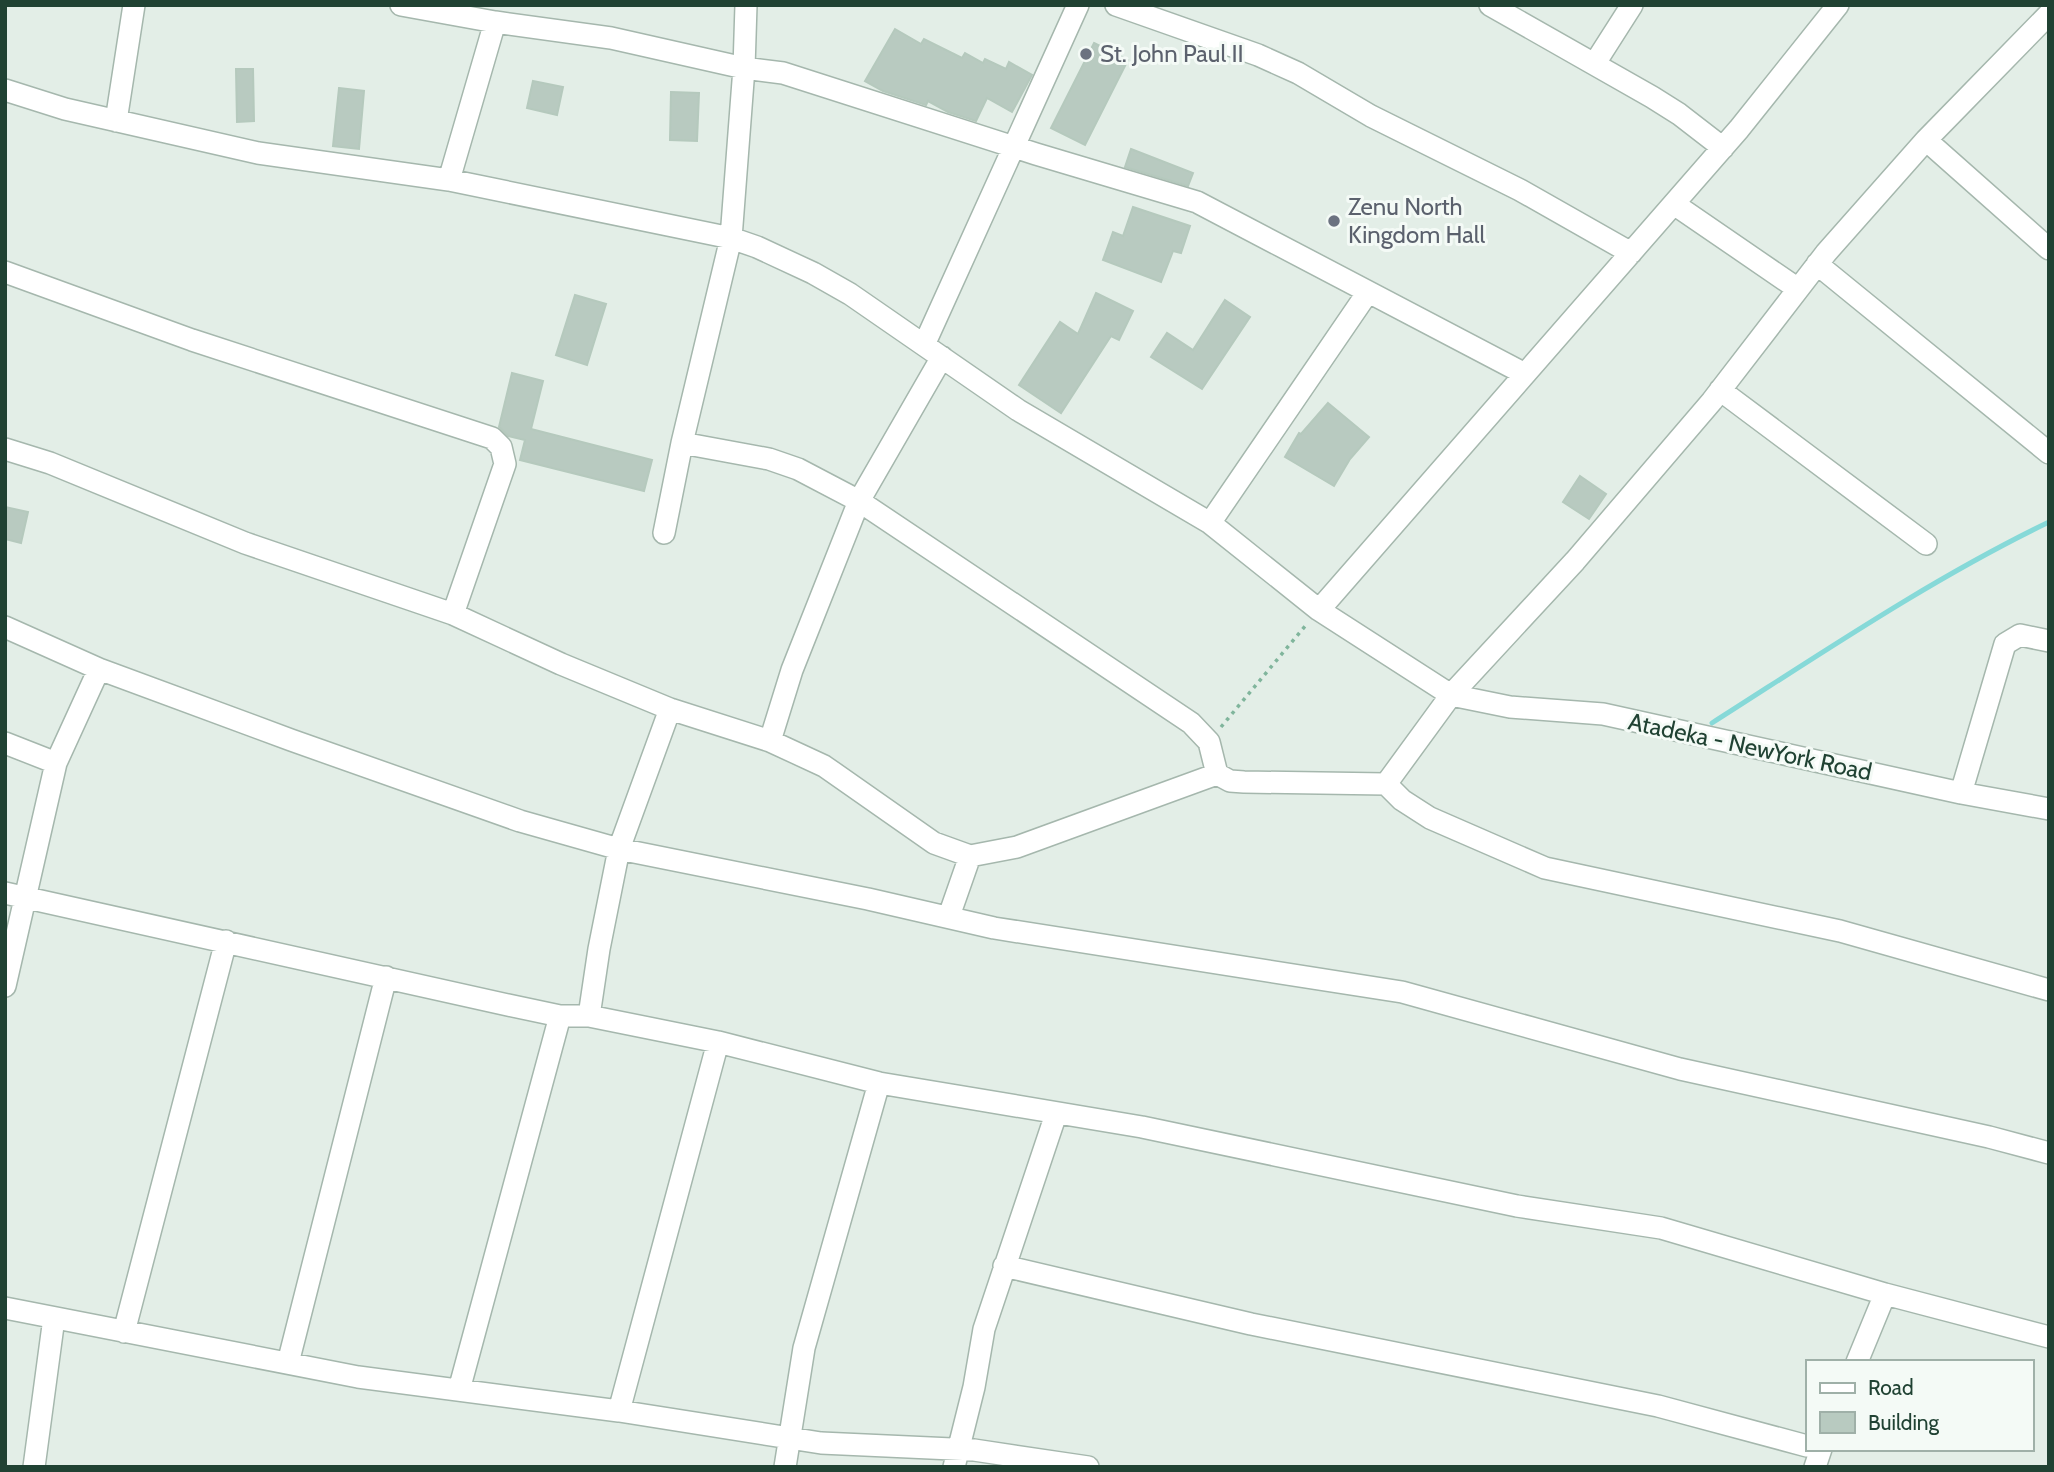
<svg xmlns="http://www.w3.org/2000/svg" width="2054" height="1472" font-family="Cabin,sans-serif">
  <rect width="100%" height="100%" fill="#e3eee7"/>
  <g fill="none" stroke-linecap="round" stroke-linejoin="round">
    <path stroke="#86d9d8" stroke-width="5" d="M1712,723C1822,653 1931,579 2049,522"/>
  </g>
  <path fill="#b8cac0" stroke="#b5c9bd" stroke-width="2" d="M895,29L921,44L924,39L962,58L965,53L983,63L985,59L1006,69L1009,62L1032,75L1012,112L987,98L976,121L948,112L928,101L926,105L883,91L865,81Z
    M1094,43L1128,60L1085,145L1051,128Z
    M236,69H253L254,121L237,122Z
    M533,81L563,87L557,115L527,108Z
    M339,88L364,91L359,149L333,146Z
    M671,92L699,93L697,141L670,140Z
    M1131,149L1193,173L1188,186L1125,167Z
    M1133,207L1190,226L1181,253L1173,251L1161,282L1103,260L1113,232L1123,236Z
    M1096,293L1133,311L1119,340L1111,336L1061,413L1019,385L1060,322L1078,334Z
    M575,295L606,304L587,365L556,355Z
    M1225,300L1250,317L1202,389L1151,357L1167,333L1193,350Z
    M512,373L543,381L531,429L652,460L644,491L520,460L525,440L508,436L499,427Z
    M1328,403L1369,437L1350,459L1334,486L1285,457L1299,433L1301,434Z
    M1580,476L1606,494L1589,519L1563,502Z
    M5,507L28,512L21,543L5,539Z"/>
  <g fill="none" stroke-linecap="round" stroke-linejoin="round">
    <g stroke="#a5b7ad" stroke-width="24">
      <path id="minor" d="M401,5L495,22L611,38L744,68L783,73L1036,154L1197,202L1525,374
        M1116,5L1258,55L1298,73L1371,116L1520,190L1631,253
        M1490,5L1652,97L1679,114L1723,148
        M1595,63L1632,5
        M5,90L65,109L258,153L449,180L731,238L757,247L813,273L850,294L1018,410L1210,523L1319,610L1451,695L1510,707L1603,714L1961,793L2049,809
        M116,121L134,5
        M1926,140L2049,249
        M449,180L495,22
        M1674,204L1798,289
        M1817,264L2049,453
        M5,272L192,340L492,438L501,447L505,464L453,614
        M924,345L1078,5
        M1720,390L1926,544
        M682,443L769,459L798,469L859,501L1191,723L1209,742L1217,774
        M5,449L50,463L245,543L453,614L561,664L670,709L770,741L824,766L934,843L970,856
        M1210,523L1368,292
        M664,533L682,443L731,238L744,68L746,5
        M1319,610L1739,129L1838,5
        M5,627L99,669L291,740L520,821L619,849L868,899L994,928L1402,992L1680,1069L1989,1137L2049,1153
        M770,741L792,670L859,501L942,357
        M5,743L56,763
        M1386,784L1402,800L1430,818L1545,868L1840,931L2049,990
        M1961,793L2005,644L2020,635L2049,641
        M5,893L508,1005L560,1016H589L718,1042L879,1083L1142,1127L1517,1206L1661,1228L1885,1294L2049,1337
        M949,916L970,856L1017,847L1217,774L1230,781L1244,782L1386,784L1451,695L1575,561L1712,401L1826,253L1926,140L2049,14
        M5,986L56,763L99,669
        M589,1016L599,949L619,849L670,709
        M1004,1266L1251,1324L1658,1406L1807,1446
        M5,1308L358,1377L619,1411L821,1443L974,1450L1088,1467
        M124,1332L226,941
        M1857,1362L1885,1294
        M288,1363L386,977
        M459,1390L560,1016
        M619,1411L718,1042
        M34,1467L54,1318
        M785,1467L804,1348L879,1083
        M954,1467L974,1387L984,1329L1056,1114
        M1815,1467L1821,1449"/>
    </g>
    <path stroke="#80b59c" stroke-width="3.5" stroke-dasharray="3.5 5" stroke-linecap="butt" d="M1221,727L1306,625"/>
    <use href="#minor" stroke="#fff" stroke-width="21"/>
  </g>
  <g fill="#6b7280" stroke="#f4faf6" stroke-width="2.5">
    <circle cx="1086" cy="54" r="7"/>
    <circle cx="1334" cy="221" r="7"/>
  </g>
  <g text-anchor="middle" stroke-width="6" stroke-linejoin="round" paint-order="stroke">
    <g font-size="24" fill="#5b616d" stroke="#f4faf6" text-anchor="start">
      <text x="1100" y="62">St. John Paul II</text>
      <text x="1348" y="215">Zenu North<tspan x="1348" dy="28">Kingdom Hall</tspan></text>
    </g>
    <g font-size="24" fill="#204233" stroke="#f4faf6">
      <text transform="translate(1750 747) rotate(12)" y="8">Atadeka - NewYork Road</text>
    </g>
  </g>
  <rect width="2054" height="1472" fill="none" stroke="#204233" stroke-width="14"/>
  <rect x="1806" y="1360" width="228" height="91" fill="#f4faf6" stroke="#9fb0a8" stroke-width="2"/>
  <rect x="1820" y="1383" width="35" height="10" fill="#ffffff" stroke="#9fb0a8" stroke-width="2"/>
  <text x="1868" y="1395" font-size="21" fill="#204233">Road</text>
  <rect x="1820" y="1412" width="35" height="21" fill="#b8cac0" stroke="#9fb0a8" stroke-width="2"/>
  <text x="1868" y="1430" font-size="21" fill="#204233">Building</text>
</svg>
